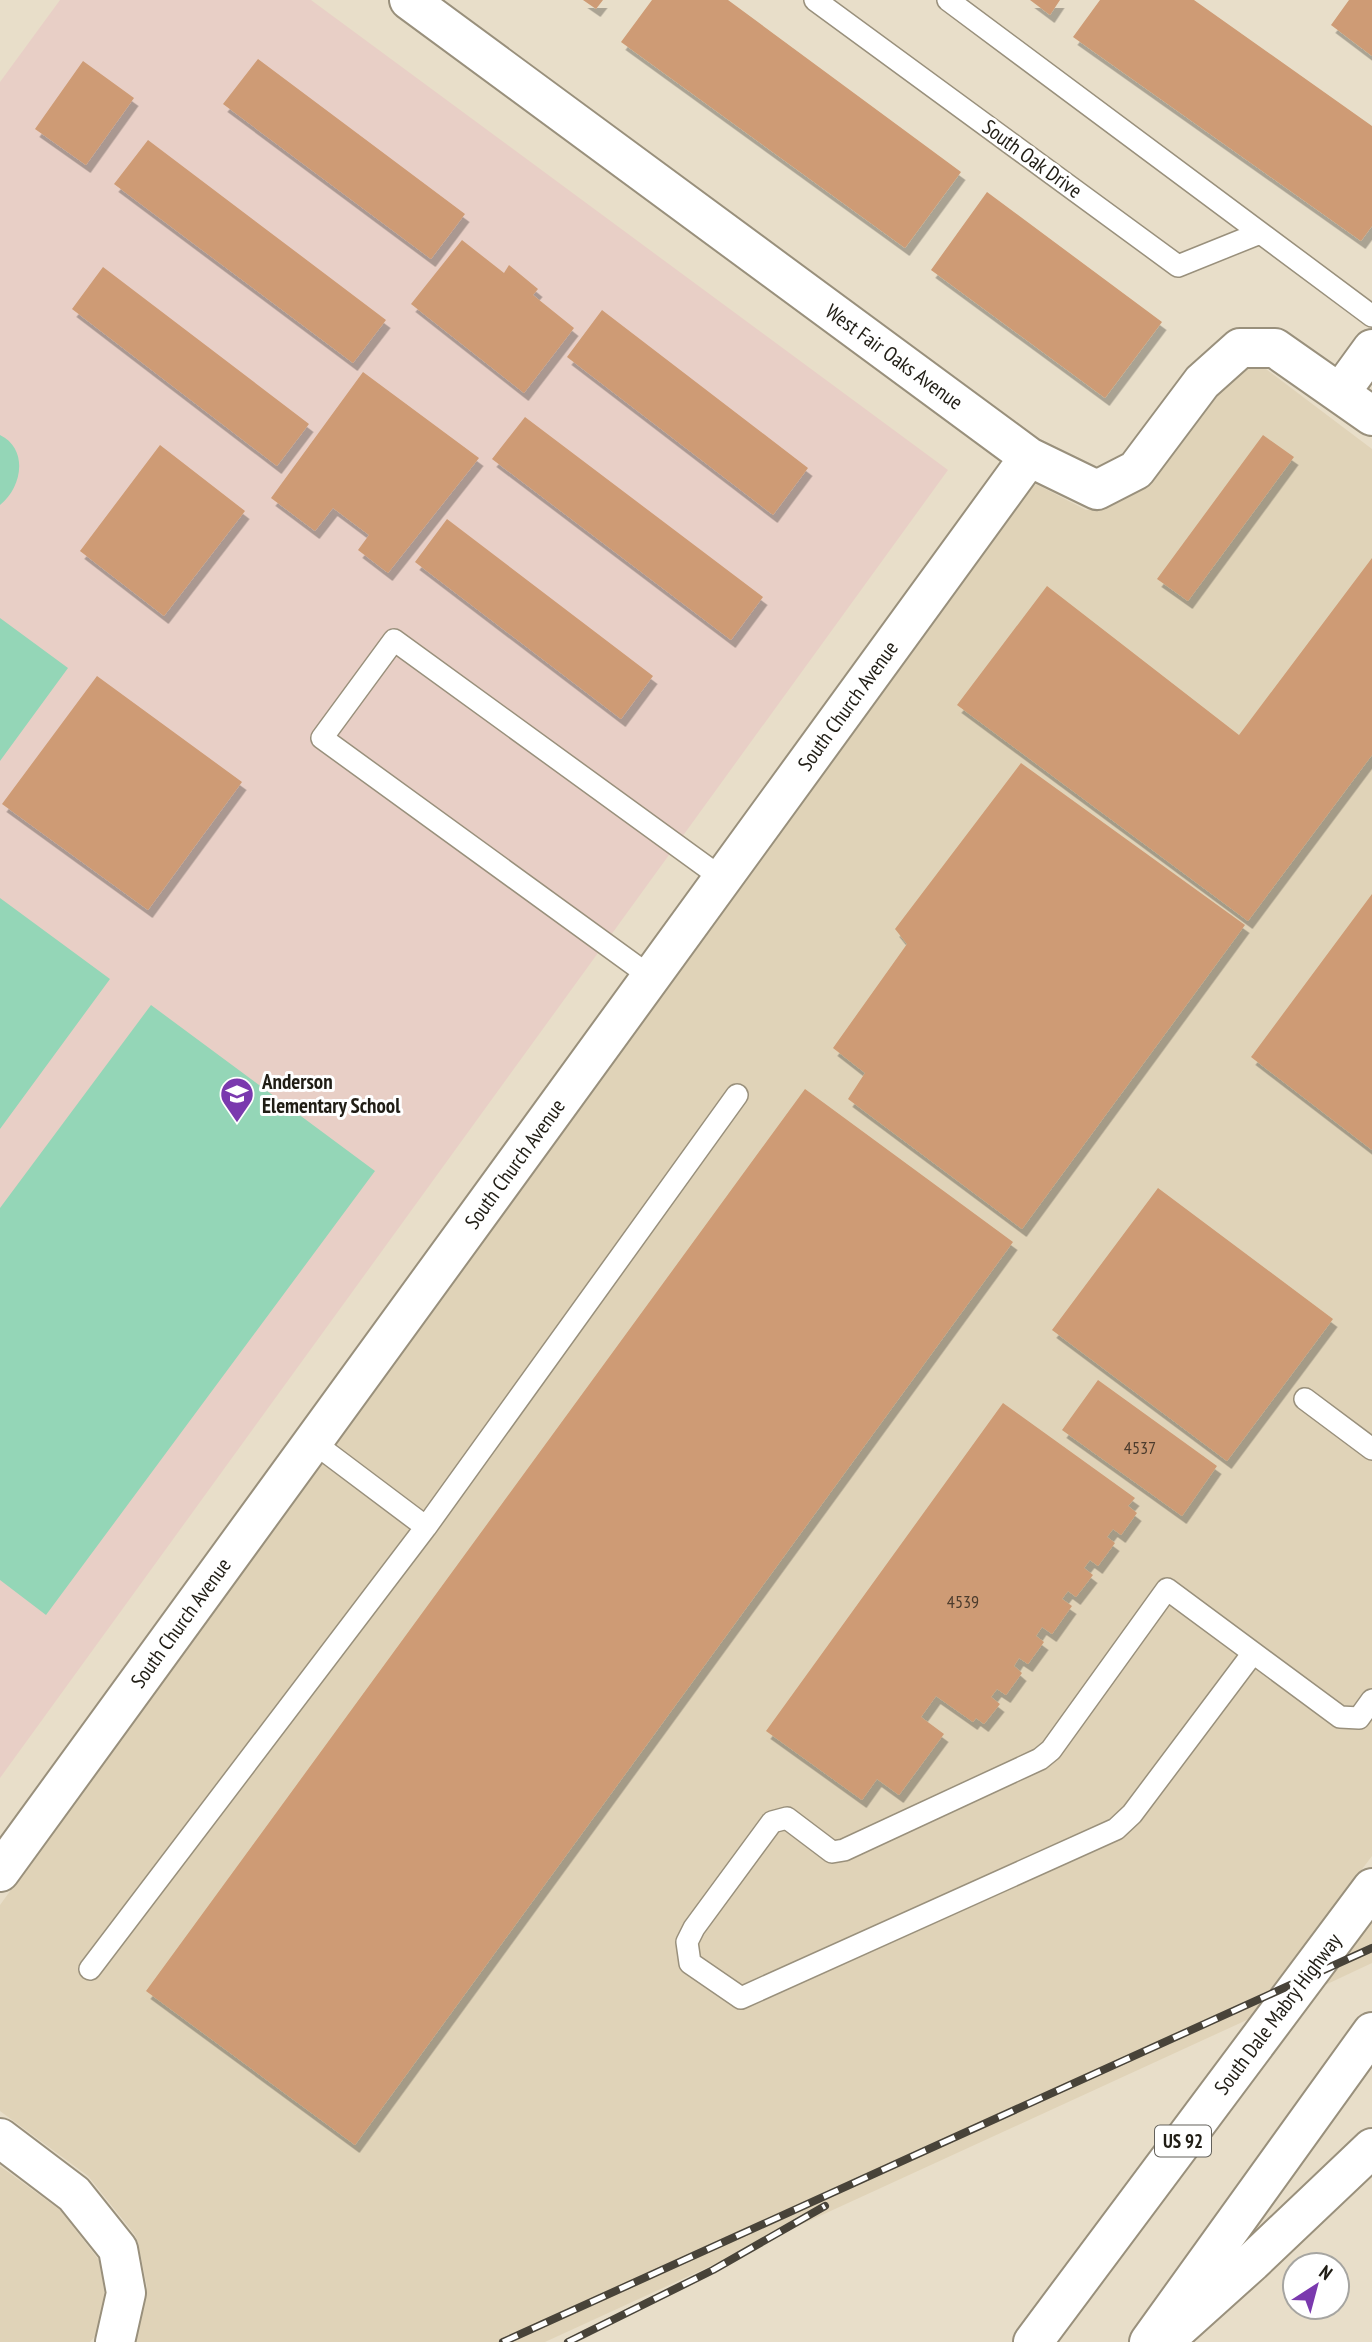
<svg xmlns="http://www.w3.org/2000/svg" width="1372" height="2342" font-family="'PT Sans Narrow',sans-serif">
  <defs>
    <filter id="shadow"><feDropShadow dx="4.5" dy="8" stdDeviation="0" flood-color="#0004"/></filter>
  </defs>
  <rect width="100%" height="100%" fill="#e8dec9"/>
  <path fill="#e0d3b8" d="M1246,369H1266L1372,449V1856L1249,2019L545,2342H136L147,2287L138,2243L135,2235L88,2176L0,2111V1905L1031,488L1036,484L1086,510L1105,509L1144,488L1152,481L1216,396Z
    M1372,1920V1963L1323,1986Z
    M0,2166L60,2210L99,2260L105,2295L96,2335L90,2342H0Z"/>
  <path fill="#e8cfc6" d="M60,0H311L948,470L0,1778V82Z"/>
  <path fill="#94d6b7" d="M0,435C29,449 22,488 0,505Z
    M0,618L68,668L0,761Z
    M0,898L110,979L0,1129Z
    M151,1005L375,1171L46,1615L0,1580V1208Z"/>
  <path fill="#ce9b74" filter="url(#shadow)" d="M583,0H603L596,9Z
    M652,0H728L961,172L905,248L621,42Z
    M1030,0H1060L1050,15Z
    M1100,0H1194L1372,126V226L1361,241L1073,37Z
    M1349,0H1372V56L1331,25Z
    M258,59L465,214L431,259L223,104Z
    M83,61L134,98L86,165L35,129Z
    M148,140L386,320L353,363L114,184Z
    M987,192L1162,322L1105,398L931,270Z
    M462,240L504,273L509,265L538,289L533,295L574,328L524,393L411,304Z
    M103,267L309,424L277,466L72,309Z
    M602,310L808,468L773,515L567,357Z
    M363,372L479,458L388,573L358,550L369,535L333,508L315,531L271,498Z
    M525,417L763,597L731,640L492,459Z
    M1263,435L1294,457L1188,601L1157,579Z
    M160,445L245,511L164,616L80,551Z
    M447,519L653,676L621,719L415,562Z
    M1372,558V755L1248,921L957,705L1047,586L1239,735Z
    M97,676L242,782L148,910L2,804Z
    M1021,763L1245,925L1022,1229L848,1099L865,1073L833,1048L907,944L895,929Z
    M1372,894V1150L1251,1057Z
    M805,1089L1013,1242L355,2145L146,1991Z
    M1158,1188L1333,1319L1227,1461L1052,1330Z
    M1098,1380L1217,1466L1182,1516L1062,1430Z
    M1003,1403L1135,1498L1128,1506L1137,1513L1121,1535L1113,1529L1107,1537L1115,1543L1098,1566L1090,1560L1084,1568L1093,1575L1076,1597L1068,1591L1062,1599L1072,1606L1052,1634L1042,1627L1036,1636L1044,1642L1028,1664L1019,1658L1014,1666L1022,1673L1006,1695L997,1689L991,1697L1000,1704L984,1724L976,1718L973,1722L936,1696L921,1717L944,1734L899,1795L877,1779L862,1800L766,1731Z"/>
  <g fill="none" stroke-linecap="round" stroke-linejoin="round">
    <g stroke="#99907c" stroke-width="24">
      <path id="lane" d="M815,0L1178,266L1260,233
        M948,0L1372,316
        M651,977L322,738L394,640L723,879
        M1305,1399L1372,1449
        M426,1527L737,1095
        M1253,1653L1132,1814L1116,1829L741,1998L690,1963L687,1942L694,1928L772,1822L787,1818L832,1852L844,1850L1040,1759L1051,1750L1167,1589L1340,1717L1359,1718L1372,1700
        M90,1969L426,1527L313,1442"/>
    </g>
    <g stroke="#99907c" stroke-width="42">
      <path id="street" d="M409,0L1029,457L1097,490L1136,470L1202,382L1240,348H1275L1372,416
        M1340,393L1372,349
        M0,1872L1029,457
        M0,2138L74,2194L118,2249L126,2293L115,2342"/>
    </g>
    <g stroke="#99907c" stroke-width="42">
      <path id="primary" d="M1033,2342L1372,1888
        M1149,2342L1372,2032"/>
    </g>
    <g stroke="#99907c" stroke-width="42">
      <path id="highway" d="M1163,2342L1252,2262L1372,2148"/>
    </g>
    <use href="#lane" stroke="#fff" stroke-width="21"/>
    <use href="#street" stroke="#fff" stroke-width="38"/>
    <use href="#primary" stroke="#fff" stroke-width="38"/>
    <use href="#highway" stroke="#fff" stroke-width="38"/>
    <g stroke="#484339" stroke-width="8">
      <path id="rail" d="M503,2342L1372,1948
        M568,2342L713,2270L825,2206"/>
    </g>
    <use href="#rail" stroke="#fff" stroke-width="5" stroke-dasharray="16" stroke-linecap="butt"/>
  </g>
  <defs>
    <g id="school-pin" transform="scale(1.75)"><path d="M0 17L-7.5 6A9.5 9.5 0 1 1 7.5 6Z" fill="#7a39ae" stroke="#fff"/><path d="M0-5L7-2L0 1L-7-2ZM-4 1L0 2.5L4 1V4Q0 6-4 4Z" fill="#fff"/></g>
  </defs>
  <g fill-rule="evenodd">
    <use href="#school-pin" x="237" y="1094"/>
  </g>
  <g text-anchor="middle" stroke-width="6" stroke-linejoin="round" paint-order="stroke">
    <g font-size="18" fill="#4c3c2d">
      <text x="1140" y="1454">4537</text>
      <text x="963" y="1608">4539</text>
    </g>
    <rect fill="#fff" stroke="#63615b" stroke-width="2" x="1155" y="2125.5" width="56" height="31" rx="5"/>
    <g font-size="19" font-weight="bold" fill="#201d15">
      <text x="1183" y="2148">US 92</text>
    </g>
    <g font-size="21" fill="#201d15" stroke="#fff">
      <text transform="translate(1032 159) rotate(36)" y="7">South Oak Drive</text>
      <text transform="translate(894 357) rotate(36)" y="7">West Fair Oaks Avenue</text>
      <text transform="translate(848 706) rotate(-54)" y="7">South Church Avenue</text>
      <text transform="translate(515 1164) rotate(-54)" y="7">South Church Avenue</text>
      <text transform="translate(181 1623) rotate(-54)" y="7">South Church Avenue</text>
      <text transform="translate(1278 2014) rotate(-53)" y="7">South Dale Mabry Highway</text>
    </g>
    <g font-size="21" font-weight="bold" fill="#201d15" stroke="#fff" text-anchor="start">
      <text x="262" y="1089">Anderson<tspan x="262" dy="24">Elementary School</tspan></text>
    </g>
  </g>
  <g transform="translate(1316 2286) rotate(36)"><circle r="33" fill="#ffffff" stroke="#a6a5a1" stroke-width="2"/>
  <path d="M0-5L12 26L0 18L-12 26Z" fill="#7a39ae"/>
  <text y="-10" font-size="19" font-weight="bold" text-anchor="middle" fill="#201d15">N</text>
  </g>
</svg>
